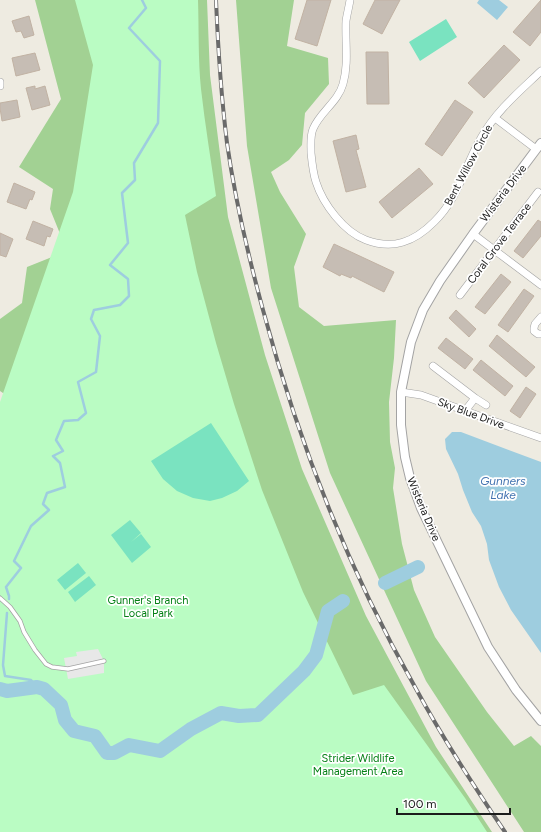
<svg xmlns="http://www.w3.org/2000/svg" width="541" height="832" font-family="Figtree,sans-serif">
  <rect width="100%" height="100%" fill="#eeebe1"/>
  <path fill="#a2d193" d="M35,0H207L210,75L228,217L265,355L302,469L366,616L436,747L492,832H0V454L18,403L0,391V319L22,303L27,267L67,251L50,209L53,189L19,167L61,99Z
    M236,0H294L287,46L328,58L329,84L305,113L302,145L289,160L271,172L280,192L306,234L294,267L299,307L324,326L396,320L394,358L389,402L390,442L395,468L393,488L402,544L414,590L435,637L487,712L514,746L531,736L541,746V832H524L426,681L330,473L271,288L247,146Z"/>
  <path fill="#bafcc3" d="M75,0H198C199,30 198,59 201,89C205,125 211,160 216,196L185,215L197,272L216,343L234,404L262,490L303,592L353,695L384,685L465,798L487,832H0V402L73,192L93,65Z"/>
  <path fill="#7ae3c0" d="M446,19L457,37L420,61L409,42Z
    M211,423L249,481L237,491L222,498L210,501L193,498L177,491L163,479L151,461Z
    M130,520L141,533L131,542L141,534L151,547L132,563L111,535Z
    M78,563L86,573L65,590L57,580Z
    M89,576L96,585L75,602L68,592Z"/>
  <path fill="#e8e8e8" d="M98,649L104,661V673L68,679L64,658L77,656L76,652Z"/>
  <path fill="#9ecddf" d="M479,0H499L508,7L497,20L477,3Z
    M452,432H461L541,462V653L511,610L499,587L489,560L487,544L481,526L472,512L463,490L458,474L446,449L445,439Z"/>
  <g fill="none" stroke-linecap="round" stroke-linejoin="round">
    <path stroke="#9ecddf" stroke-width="2.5" d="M9,599V596L6,587L21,568L14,561L31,526L49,510L43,504L47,493L65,487L60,463L53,456L63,451L56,440L64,421L78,420L86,413L78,382L96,372L100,336L91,319L94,310L120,305L129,296L128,279L110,265L128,243L122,193L135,180L134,163L158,123L160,61L129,28L146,8L142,0
      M7,613L3,665L5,676L31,680L37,687"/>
    <path stroke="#9ecddf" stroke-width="14" d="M385,583L418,567
      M0,689L7,691L37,687L44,689L61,705L65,720L74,731L95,736L107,753H114L129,745L160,751L191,729L221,713L239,716L258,715L304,671L316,655L328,611L343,601"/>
  </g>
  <path fill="#c6bdb4" stroke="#c1b2a3" d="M307,0H331L317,46L295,39Z
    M375,0H400L382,34L363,24Z
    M541,0V32L530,46L513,32Z
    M29,16L34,35L24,38L21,31L16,32L12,21Z
    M504,45L520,60L484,98L468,83Z
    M366,52H388L389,104H367Z
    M35,53L40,70L16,76L12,58Z
    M35,86V89L45,86L50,105L32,110L26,88Z
    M17,100L20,117L2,121L0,108V103Z
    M455,100L473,112L442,156L425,144Z
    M356,135L359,149L356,150L366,187L346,192L333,141Z
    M419,168L433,184L392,218L379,202Z
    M14,183L35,192L32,200L30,199L26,209L7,202Z
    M538,220L541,222V236L523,258L514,251Z
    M33,221L53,229L50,237L47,236L44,246L26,239Z
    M0,233L13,239L6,257L0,255Z
    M334,244L394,272L384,292L352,276L351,278L341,274L340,276L323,267Z
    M501,274L511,282L485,314L475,307Z
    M524,289L534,296L508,332L498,325Z
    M456,310L476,329L469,337L449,318Z
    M497,335L535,367L526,377L489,346Z
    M446,338L473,359L465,369L438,348Z
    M481,360L513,386L505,396L473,370Z
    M526,387L536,394L520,418L510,411Z"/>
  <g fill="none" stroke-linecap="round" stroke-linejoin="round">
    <g stroke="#a3a3a3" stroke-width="5">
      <path id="service" d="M0,598L10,607L20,621L24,632L35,650L46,664L52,667L68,669L104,661"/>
    </g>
    <g stroke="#a3a3a3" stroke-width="8">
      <path id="minor" d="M350,0C349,7 347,14 346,21C345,42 349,63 343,84C338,102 320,112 313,129C310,136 311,145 311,153C312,163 313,173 316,182C323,204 344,232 366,240C393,250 414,242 434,222C459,198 464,167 481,138C496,111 519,92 541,71
        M0,82V86
        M495,118L536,149
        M473,234L541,285
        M460,295L538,192
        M541,317L535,324L534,328V331L538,334H541
        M433,366L475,398L465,411
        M401,392L421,395L541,438
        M475,398L486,405"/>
    </g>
    <g stroke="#a3a3a3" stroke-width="10">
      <path id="tertiary" d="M541,143L473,234L440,281L423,310L411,342L401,392V425L405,457L410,478L421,508L488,647L516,690L541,721"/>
    </g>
    <use href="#service" stroke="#fff" stroke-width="3.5"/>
    <use href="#minor" stroke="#fff" stroke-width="7"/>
    <use href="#tertiary" stroke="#fff" stroke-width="8"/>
    <g stroke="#6a6a6a" stroke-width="4">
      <path id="rail" d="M216,0C218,48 221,95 227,143C235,199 248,255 263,310C298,441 348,569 415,687C442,737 473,785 505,832"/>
    </g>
    <use href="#rail" stroke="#fff" stroke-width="2.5" stroke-dasharray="8" stroke-linecap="butt"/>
  </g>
  <g text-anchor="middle" stroke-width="3.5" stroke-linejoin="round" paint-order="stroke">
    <g font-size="11" fill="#1c1c1c" stroke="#fff">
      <text transform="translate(468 165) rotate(-62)" y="4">Bent Willow Circle</text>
      <text transform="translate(503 193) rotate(-53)" y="4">Wisteria Drive</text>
      <text transform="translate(499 243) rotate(-53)" y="4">Coral Grove Terrace</text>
      <text transform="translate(471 413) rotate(20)" y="4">Sky Blue Drive</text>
      <text transform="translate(424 509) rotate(67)" y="4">Wisteria Drive</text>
    </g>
    <g font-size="11" fill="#058016" stroke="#fff">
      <text x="148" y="604">Gunner's Branch<tspan x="148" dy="13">Local Park</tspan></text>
      <text x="358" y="762">Strider Wildlife<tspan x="358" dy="13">Management Area</tspan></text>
    </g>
    <g font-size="12" font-style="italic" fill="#4474b1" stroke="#fff">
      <text x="503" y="485">Gunners<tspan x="503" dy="14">Lake</tspan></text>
    </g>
  </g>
  <path d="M397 808v6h113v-6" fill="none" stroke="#1c1c1c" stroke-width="2"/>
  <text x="403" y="808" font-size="12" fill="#1c1c1c" stroke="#ffffff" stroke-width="3" paint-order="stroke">100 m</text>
</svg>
